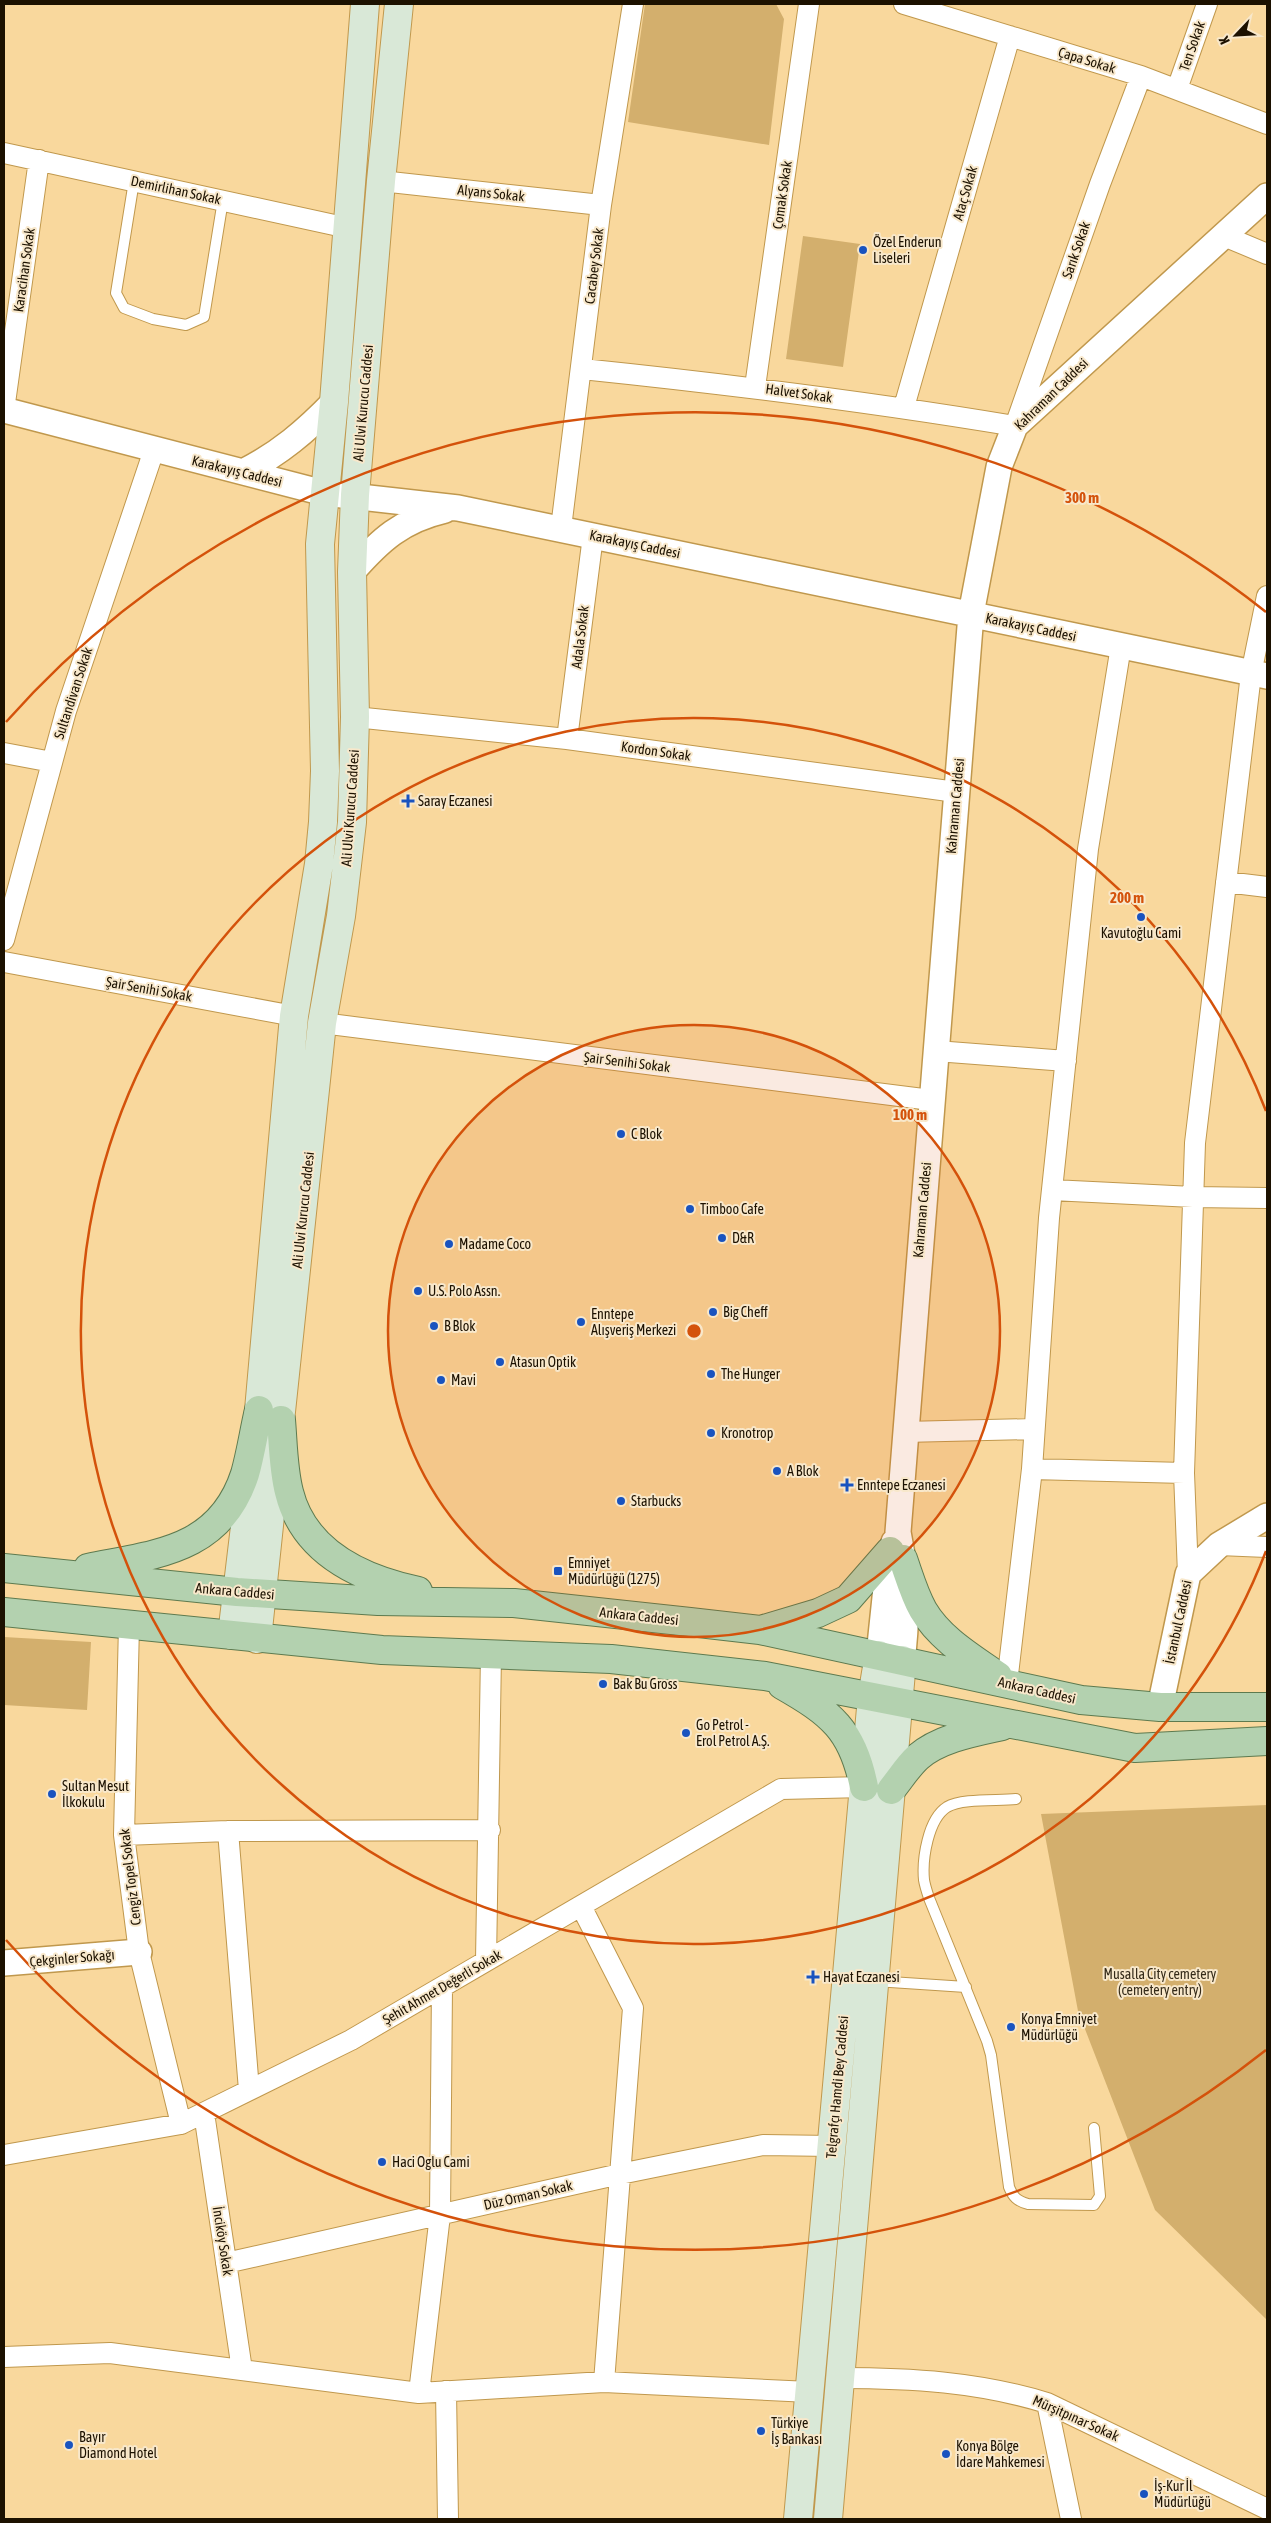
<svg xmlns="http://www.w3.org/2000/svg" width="1271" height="2523" font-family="'Asap Condensed',sans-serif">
  <rect width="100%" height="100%" fill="#f9d89d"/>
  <path fill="#d3af6d" d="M645,4H776L784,19L769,145L628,122Z
    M803,236L860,244L843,367L786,359Z
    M4,1637L91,1642L87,1710L4,1705Z
    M1267,1805V2320L1155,2210L1078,2011L1041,1814Z"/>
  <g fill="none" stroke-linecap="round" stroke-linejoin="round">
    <g stroke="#c0984d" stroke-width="12">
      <path id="service" d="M134,181L116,293L124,308L153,319L186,325L204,317L223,200
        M1016,1799C998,1801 962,1798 947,1807C928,1819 922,1859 924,1880C925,1886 927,1892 929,1898L987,2041L991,2055L1009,2187C1013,2197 1017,2201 1028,2204L1094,2205L1100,2196L1094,2128
        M875,1981L966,1987"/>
    </g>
    <g stroke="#c0984d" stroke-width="22">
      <path id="minor" d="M904,4L1141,76L1267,124
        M1177,89L1207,4
        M4,153L348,228
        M381,181L601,205
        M1224,236L1267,254
        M582,369C727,384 871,402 1015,426L1100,184L1141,76
        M755,387L809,4
        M904,407L1010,36
        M4,410L39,160
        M561,528L601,205L633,4
        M355,717L567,739L956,792
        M567,739L593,536
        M4,753L52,762
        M1226,882L1267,887
        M4,940L66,711L154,450
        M4,962L294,1016
        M322,1023L931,1100
        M936,1051L1066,1061
        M1052,1190L1193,1197L1267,1198
        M904,1432L1034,1429
        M1032,1469L1184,1473
        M1219,1545L1267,1547
        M1188,1574L1184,1473L1195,1143L1251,674L1267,596
        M129,1625L124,1835L139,1952L181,2124
        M1007,1683L1032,1469L1049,1218L1088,849L1121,646
        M228,1831L249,2090
        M124,1835L228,1831L490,1830
        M581,1906L633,2008L604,2382
        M486,1961L491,1654
        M204,2113L242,2370
        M4,2155L181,2124L351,2040L781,1789L864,1787
        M226,2263L620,2174L763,2145L832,2146
        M4,2357L110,2353L419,2393L604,2382L810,2392
        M840,2378C911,2378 979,2382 1047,2403L1267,2509
        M446,2391L448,2519
        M419,2393L440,2215L442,1987
        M1047,2403L1071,2519"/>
    </g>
    <g stroke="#c0984d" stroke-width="28">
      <path id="tertiary" d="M4,410L324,493L458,508L1267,676
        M243,472C279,454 306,431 334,402
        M352,572C380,540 402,520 445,510
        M879,1655L888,1569L894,1542
        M902,1660C908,1616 907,1576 898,1532L971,614L999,467L1015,426L1267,196
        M1160,1707L1188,1574L1219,1545L1267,1516
        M4,1963L139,1952"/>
    </g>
    <g stroke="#c0984d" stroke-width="30">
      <path id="secondary" d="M232,1635L259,1410L294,1016L319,864L323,822L325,771L320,544L334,402L365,4
        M257,1639L322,1023L341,916L352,822L355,717L352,572L355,495L381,181L399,4
        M798,2519L872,1697L879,1655
        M828,2519L902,1660"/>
    </g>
    <g stroke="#5e7a4f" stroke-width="30">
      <path id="primary" d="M281,1420C283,1443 283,1469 289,1492C304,1553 362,1579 418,1591
        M903,1559C909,1576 914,1594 923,1610C940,1639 971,1657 998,1676
        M4,1568L237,1592L378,1601L514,1603L690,1622L760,1630L1081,1700L1160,1707H1267
        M88,1568C156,1554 220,1551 245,1474C251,1453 254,1431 259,1410
        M4,1612L382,1650L611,1659L765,1676L1135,1748L1267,1741
        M764,1629L818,1613L848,1599L890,1551
        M782,1685C831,1713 853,1730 864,1787
        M891,1790C900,1779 908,1766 918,1757C940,1738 975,1732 1002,1726"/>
    </g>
    <use href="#service" stroke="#fff" stroke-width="10"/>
    <use href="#minor" stroke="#fff" stroke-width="20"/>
    <use href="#tertiary" stroke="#fff" stroke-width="25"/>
    <use href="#secondary" stroke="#d9e8d7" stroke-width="28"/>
    <use href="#primary" stroke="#b3d1af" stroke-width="28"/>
  </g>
  <circle cx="694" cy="1331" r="306" fill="#d4520b" fill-opacity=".12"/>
  <g fill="none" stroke="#d4520b" stroke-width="2.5">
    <circle cx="694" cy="1331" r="306"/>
    <path d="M1266 1551A613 613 0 1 1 1266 1111"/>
    <path d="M1266 2050A919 919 0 0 1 6 1940M6 722A919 919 0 0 1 1266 612"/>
  </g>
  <g fill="#1953bf" stroke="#f8e8cb" stroke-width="2">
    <circle cx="863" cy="250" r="5"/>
    <path d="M405.5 793.5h5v5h5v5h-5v5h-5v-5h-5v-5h5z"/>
    <circle cx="1141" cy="917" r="5"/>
    <circle cx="621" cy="1134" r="5"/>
    <circle cx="690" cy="1209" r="5"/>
    <circle cx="722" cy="1238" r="5"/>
    <circle cx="449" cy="1244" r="5"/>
    <circle cx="418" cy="1291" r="5"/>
    <circle cx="713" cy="1312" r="5"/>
    <circle cx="581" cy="1322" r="5"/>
    <circle cx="434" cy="1326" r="5"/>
    <circle cx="500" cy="1362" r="5"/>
    <circle cx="711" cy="1374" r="5"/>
    <circle cx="441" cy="1380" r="5"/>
    <circle cx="711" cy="1433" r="5"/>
    <circle cx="777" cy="1471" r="5"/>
    <path d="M844.5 1477.5h5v5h5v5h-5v5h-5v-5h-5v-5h5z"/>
    <circle cx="621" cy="1501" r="5"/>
    <rect x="553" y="1566" width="10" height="10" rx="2.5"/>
    <circle cx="603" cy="1684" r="5"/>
    <circle cx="686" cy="1733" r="5"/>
    <circle cx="52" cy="1794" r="5"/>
    <path d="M810.5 1969.5h5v5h5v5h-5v5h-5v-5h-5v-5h5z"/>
    <circle cx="1011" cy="2027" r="5"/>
    <circle cx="382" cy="2162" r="5"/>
    <circle cx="761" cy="2431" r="5"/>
    <circle cx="69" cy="2445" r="5"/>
    <circle cx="946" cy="2454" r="5"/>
    <circle cx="1144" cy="2494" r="5"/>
  </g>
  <g text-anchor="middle" stroke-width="4" stroke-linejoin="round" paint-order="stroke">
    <g font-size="14" fill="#1c1100" stroke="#f8e8cb">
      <text transform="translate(1192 46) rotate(-71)" y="5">Ten Sokak</text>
      <text transform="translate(1087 60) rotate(17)" y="5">Çapa Sokak</text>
      <text transform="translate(176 190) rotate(12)" y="5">Demirlihan Sokak</text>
      <text transform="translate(491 193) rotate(6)" y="5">Alyans Sokak</text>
      <text transform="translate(965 193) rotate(-74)" y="5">Ataç Sokak</text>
      <text transform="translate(782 195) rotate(-82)" y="5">Çomak Sokak</text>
      <text transform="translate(1076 250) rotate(-71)" y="5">Sarık Sokak</text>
      <text transform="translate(594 266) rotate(-83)" y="5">Cacabey Sokak</text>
      <text transform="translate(24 270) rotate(-82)" y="5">Karacihan Sokak</text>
      <text transform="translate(799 393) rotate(8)" y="5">Halvet Sokak</text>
      <text transform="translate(1051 394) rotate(-44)" y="5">Kahraman Caddesi</text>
      <text transform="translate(363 403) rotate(-85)" y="5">Ali Ulvi Kurucu Caddesi</text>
      <text transform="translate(237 471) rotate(14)" y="5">Karakayış Caddesi</text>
      <text transform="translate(635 544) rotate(12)" y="5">Karakayış Caddesi</text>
      <text transform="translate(1031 627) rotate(12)" y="5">Karakayış Caddesi</text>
      <text transform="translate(580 637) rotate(-83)" y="5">Adala Sokak</text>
      <text transform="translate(73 693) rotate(-72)" y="5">Sultandivan Sokak</text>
      <text transform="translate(656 751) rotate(8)" y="5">Kordon Sokak</text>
      <text transform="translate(955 806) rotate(-85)" y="5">Kahraman Caddesi</text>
      <text transform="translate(350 808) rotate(-86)" y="5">Ali Ulvi Kurucu Caddesi</text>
      <text transform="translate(149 989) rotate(10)" y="5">Şair Senihi Sokak</text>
      <text transform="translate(627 1062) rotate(7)" y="5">Şair Senihi Sokak</text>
      <text transform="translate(303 1210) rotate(-84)" y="5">Ali Ulvi Kurucu Caddesi</text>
      <text transform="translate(922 1210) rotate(-85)" y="5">Kahraman Caddesi</text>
      <text transform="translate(235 1591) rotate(5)" y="5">Ankara Caddesi</text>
      <text transform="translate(639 1616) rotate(6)" y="5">Ankara Caddesi</text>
      <text transform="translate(1178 1622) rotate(-78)" y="5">İstanbul Caddesi</text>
      <text transform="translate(1037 1690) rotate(13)" y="5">Ankara Caddesi</text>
      <text transform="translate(130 1877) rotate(-97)" y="5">Cengiz Topel Sokak</text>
      <text transform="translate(72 1958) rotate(-5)" y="5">Çekginler Sokağı</text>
      <text transform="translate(442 1987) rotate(-30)" y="5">Şehit Ahmet Değerli Sokak</text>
      <text transform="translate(837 2087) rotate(-85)" y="5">Telgrafçı Hamdi Bey Caddesi</text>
      <text transform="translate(528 2195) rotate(-13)" y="5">Düz Orman Sokak</text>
      <text transform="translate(223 2241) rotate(81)" y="5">İnciköy Sokak</text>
      <text transform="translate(1076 2418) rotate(24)" y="5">Mürşitpınar Sokak</text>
    </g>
    <g font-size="14" fill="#1c1100" stroke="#f8e8cb" text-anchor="start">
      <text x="873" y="247">Özel Enderun<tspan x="873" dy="16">Liseleri</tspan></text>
      <text x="418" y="806">Saray Eczanesi</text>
      <text x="1141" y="938" text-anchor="middle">Kavutoğlu Cami</text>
      <text x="631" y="1139">C Blok</text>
      <text x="700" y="1214">Timboo Cafe</text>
      <text x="732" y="1243">D&amp;R</text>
      <text x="459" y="1249">Madame Coco</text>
      <text x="428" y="1296">U.S. Polo Assn.</text>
      <text x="723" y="1317">Big Cheff</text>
      <text x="591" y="1319">Enntepe<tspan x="591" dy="16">Alışveriş Merkezi</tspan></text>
      <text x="444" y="1331">B Blok</text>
      <text x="510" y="1367">Atasun Optik</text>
      <text x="721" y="1379">The Hunger</text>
      <text x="451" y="1385">Mavi</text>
      <text x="721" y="1438">Kronotrop</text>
      <text x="787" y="1476">A Blok</text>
      <text x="857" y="1490">Enntepe Eczanesi</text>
      <text x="631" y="1506">Starbucks</text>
      <text x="568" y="1568">Emniyet<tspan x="568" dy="16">Müdürlüğü (1275)</tspan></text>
      <text x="613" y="1689">Bak Bu Gross</text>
      <text x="696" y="1730">Go Petrol -<tspan x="696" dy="16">Erol Petrol A.Ş.</tspan></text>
      <text x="62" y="1791">Sultan Mesut<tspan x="62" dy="16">İlkokulu</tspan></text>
      <text x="823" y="1982">Hayat Eczanesi</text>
      <text x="1021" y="2024">Konya Emniyet<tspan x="1021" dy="16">Müdürlüğü</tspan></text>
      <text x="392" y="2167">Haci Oglu Cami</text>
      <text x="771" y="2428">Türkiye<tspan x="771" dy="16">İş Bankası</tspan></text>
      <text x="79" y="2442">Bayır<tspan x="79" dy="16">Diamond Hotel</tspan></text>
      <text x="956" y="2451">Konya Bölge<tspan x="956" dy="16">İdare Mahkemesi</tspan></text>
      <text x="1154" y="2491">İş-Kur İl<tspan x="1154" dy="16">Müdürlüğü</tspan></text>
    </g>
    <g font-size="14" fill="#352b19" stroke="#f8e8cb">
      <text x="1160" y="1979">Musalla City cemetery<tspan x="1160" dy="16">(cemetery entry)</tspan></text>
    </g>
  </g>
  <circle cx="694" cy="1331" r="8" fill="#d4520b" stroke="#f8e8cb" stroke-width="2.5"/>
  <g font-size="15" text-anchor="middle" font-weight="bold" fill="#d4520b" stroke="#f8e8cb" stroke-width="4" stroke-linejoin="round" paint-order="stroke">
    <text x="1082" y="503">300 m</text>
    <text x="1127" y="903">200 m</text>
    <text x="910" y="1120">100 m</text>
  </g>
  <rect width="1271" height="2523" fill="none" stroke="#1c1100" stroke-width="10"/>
  <g transform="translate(1236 35) rotate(245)" stroke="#f8e8cb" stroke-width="4" paint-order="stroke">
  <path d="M0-4L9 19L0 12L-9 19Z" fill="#1c1100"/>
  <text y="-8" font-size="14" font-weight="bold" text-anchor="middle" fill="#1c1100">K</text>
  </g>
</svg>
